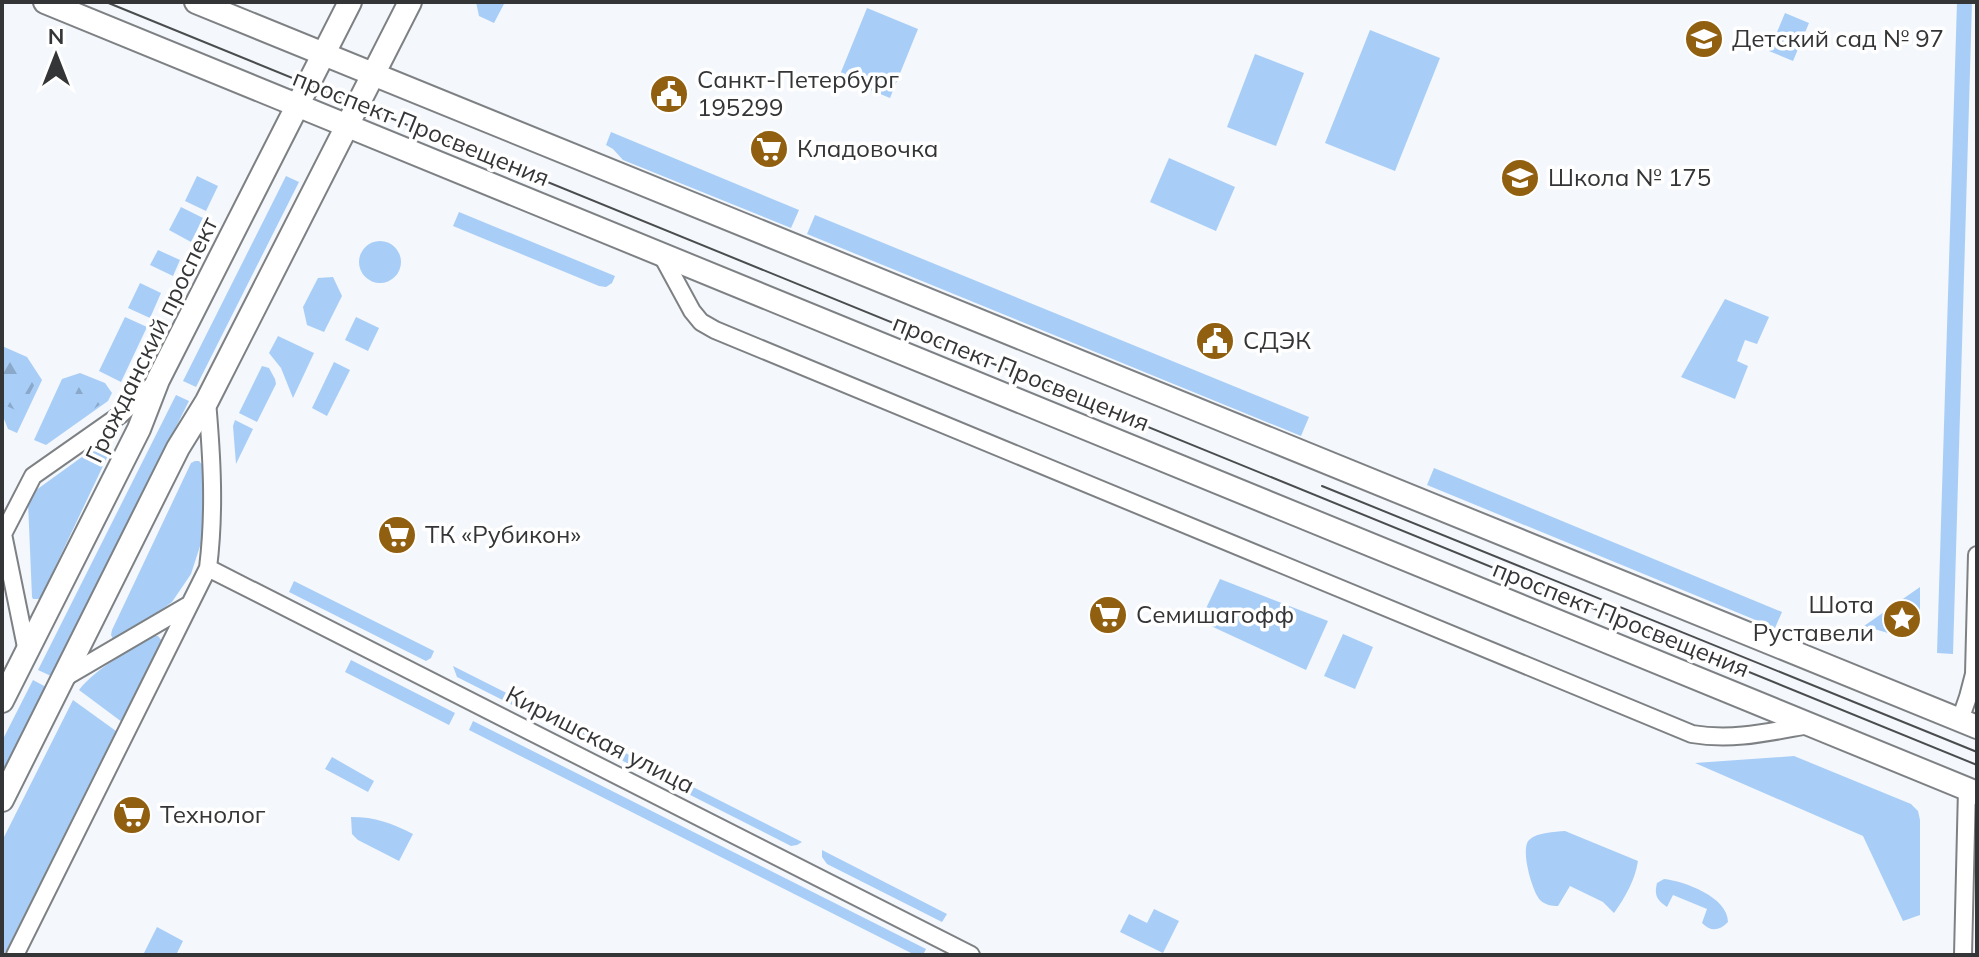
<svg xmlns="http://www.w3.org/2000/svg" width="1979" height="957" font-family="Mulish,sans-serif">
  <defs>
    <pattern id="forest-firs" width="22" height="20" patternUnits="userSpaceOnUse" patternTransform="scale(2)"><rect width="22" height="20" fill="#a8cef7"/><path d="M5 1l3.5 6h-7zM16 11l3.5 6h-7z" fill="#8aa8c9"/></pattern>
  </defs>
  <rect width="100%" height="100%" fill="#f4f7fb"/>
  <path fill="#a8cef7" d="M476,2H505L494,23L479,16Z
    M1957,2H1972L1953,654L1937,653Z
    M867,8L918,29L890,98L839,77Z
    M1785,13L1809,23L1793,61L1769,51Z
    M1370,30L1440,58L1395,171L1325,143Z
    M1255,54L1304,73L1276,146L1227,127Z
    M611,132L799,210L791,228L623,160L613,149L606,145Z
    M1169,158L1235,187L1216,231L1150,202Z
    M197,176L218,186L206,211L185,201Z
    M286,176L299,182L196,387L183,381Z
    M181,207L203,218L191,242L169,230Z
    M459,212L615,276L612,283L606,287L599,286L453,226Z
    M815,215L1309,417L1301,436L807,234Z
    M359 262a21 21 0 1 1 42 0a21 21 0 1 1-42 0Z
    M158,250L180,260L173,276L150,265Z
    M333,277L342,296L324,332L307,325L303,307L318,278Z
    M140,283L161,293L150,318L128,308Z
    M1725,299L1769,317L1757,344L1745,340L1737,361L1748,366L1735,399L1681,377Z
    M125,317L147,327L121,382L99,371Z
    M356,317L379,328L368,351L345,340Z
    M278,336L314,353L293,398L281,368L269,353Z
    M2,346L27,357L42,380L17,433L8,429L2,414Z
    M334,362L350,370L327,416L312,408Z
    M262,366L269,368L275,379L276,384L257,422L239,413Z
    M80,373L105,383L112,393L108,401L46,445L34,440L62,379Z
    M176,395L189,401L51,676L38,670Z
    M235,420L253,429L236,464L233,426Z
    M104,441L110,443L111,449L40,599H33L32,597L28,502L32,493Z
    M195,461H199L204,467L203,537L191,574L172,602L122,639H113L111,635L112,630L191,463Z
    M1434,468L1782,612L1775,628L1427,485Z
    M1220,579L1328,621L1306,670L1200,621Z
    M294,581L434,651L431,658L426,661L289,592Z
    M1920,587V611C1902,612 1895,617 1888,633L1864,626Z
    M1343,634L1373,647L1355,689L1324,676Z
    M154,636H158L162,641L122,722L79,690C98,666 129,652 154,636Z
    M351,660L455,713L449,725L345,672Z
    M453,666L802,842L797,845L791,846L457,677Z
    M33,680L46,687L2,773V741Z
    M73,700L116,731L4,955H2V841Z
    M473,721L926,949L923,955H915L469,730Z
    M1794,756L1911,804L1918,811L1920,820V915L1903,921L1863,836L1695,763Z
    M332,757L374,781L368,792L325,769Z
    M351,817C376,817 391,823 413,834L399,861L358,840L352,834Z
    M1565,831L1638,861C1635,880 1626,896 1614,913L1603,902L1570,886L1558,906C1552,906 1545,905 1540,900C1532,891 1520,849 1529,840C1538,832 1554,832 1565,831Z
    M822,850L947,914L942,922L827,864L822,857Z
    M1664,879C1684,881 1728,897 1728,922C1719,931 1711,932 1702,923L1707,909L1673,895L1667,907C1657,900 1654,896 1657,883Z
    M1154,909L1179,921L1163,953L1120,932L1129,914L1147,923Z
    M157,927L183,941L176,955H143Z"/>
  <path fill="url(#forest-firs)" d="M2,349L25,359L39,376L20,412L2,404Z
    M84,377L103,385L109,393L105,401L81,418L69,412V406Z"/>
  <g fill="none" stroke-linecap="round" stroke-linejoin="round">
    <g stroke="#7e8184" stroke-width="20">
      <path id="minor" d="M661,254L692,311L701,322L715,330L1692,734C1733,741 1769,732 1809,725
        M3,534L27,652
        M2,536L33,476L120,415L155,383
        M208,568L971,955
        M64,678L187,606
        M1960,720L1968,697L1974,674L1977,555
        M15,955L208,568C215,512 212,458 207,401
        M1963,955L1967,789"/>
    </g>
    <g stroke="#7e8184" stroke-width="26">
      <path id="secondary" d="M45,2L1977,793
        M196,2L1977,727
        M2,701L139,429L158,380L350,2
        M2,800L178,448L207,401L410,2"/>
    </g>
    <use href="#minor" stroke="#fff" stroke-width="16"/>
    <use href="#secondary" stroke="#fff" stroke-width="22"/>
    <path stroke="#4a4c4e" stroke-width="2" d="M106,2L1977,765
      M1322,486L1977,752"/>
  </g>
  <defs>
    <g id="school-disc" transform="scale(2)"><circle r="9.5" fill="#915f10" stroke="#fff"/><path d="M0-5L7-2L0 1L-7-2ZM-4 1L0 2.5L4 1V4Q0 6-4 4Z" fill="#fff"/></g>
    <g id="civic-disc" transform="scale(2)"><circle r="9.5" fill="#915f10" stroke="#fff"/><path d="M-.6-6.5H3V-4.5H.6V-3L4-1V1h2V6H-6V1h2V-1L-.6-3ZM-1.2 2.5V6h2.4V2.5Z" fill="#fff"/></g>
    <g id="supermarket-disc" transform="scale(2)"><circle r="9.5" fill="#915f10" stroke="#fff"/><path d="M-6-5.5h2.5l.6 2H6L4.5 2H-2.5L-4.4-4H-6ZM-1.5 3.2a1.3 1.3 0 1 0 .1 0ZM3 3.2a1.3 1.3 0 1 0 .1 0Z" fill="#fff"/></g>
    <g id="sight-disc" transform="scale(2)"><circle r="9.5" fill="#915f10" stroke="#fff"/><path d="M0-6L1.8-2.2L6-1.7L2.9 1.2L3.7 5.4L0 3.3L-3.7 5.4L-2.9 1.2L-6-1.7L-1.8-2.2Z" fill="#fff"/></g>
  </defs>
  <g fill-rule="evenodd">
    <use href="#school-disc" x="1704" y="39"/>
    <use href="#civic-disc" x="669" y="94"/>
    <use href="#supermarket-disc" x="769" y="149"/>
    <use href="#school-disc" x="1520" y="178"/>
    <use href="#civic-disc" x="1215" y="341"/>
    <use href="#supermarket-disc" x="397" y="535"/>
    <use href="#supermarket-disc" x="1108" y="615"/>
    <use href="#sight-disc" x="1902" y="619"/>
    <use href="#supermarket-disc" x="132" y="815"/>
  </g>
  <g text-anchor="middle" stroke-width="7" stroke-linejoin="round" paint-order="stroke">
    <g font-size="24" fill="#343537" stroke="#fff" text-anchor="start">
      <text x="1732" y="47">Детский сад № 97</text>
      <text x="697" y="88">Санкт-Петербург<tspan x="697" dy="28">195299</tspan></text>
      <text x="797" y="157">Кладовочка</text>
      <text x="1548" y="186">Школа № 175</text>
      <text x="1243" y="349">СДЭК</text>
      <text x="425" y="543">ТК «Рубикон»</text>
      <text x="1874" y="613" text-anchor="end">Шота<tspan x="1874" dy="28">Руставели</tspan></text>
      <text x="1136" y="623">Семишагофф</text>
      <text x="160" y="823">Технолог</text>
    </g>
    <g font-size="24" fill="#343537" stroke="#fff">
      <text transform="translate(421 128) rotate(22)" y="8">проспект Просвещения</text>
      <text transform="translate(152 340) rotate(-64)" y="8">Гражданский проспект</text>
      <text transform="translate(1021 373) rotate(22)" y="8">проспект Просвещения</text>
      <text transform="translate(1621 619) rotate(22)" y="8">проспект Просвещения</text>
      <text transform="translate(600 740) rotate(27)" y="8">Киришская улица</text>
    </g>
  </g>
  <rect width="1979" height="957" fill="none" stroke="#343537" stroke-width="8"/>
  <g transform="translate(56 56)" stroke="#ffffff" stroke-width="6" paint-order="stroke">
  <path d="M0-6L14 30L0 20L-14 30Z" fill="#343537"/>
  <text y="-12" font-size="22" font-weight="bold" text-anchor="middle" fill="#343537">N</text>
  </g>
</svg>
